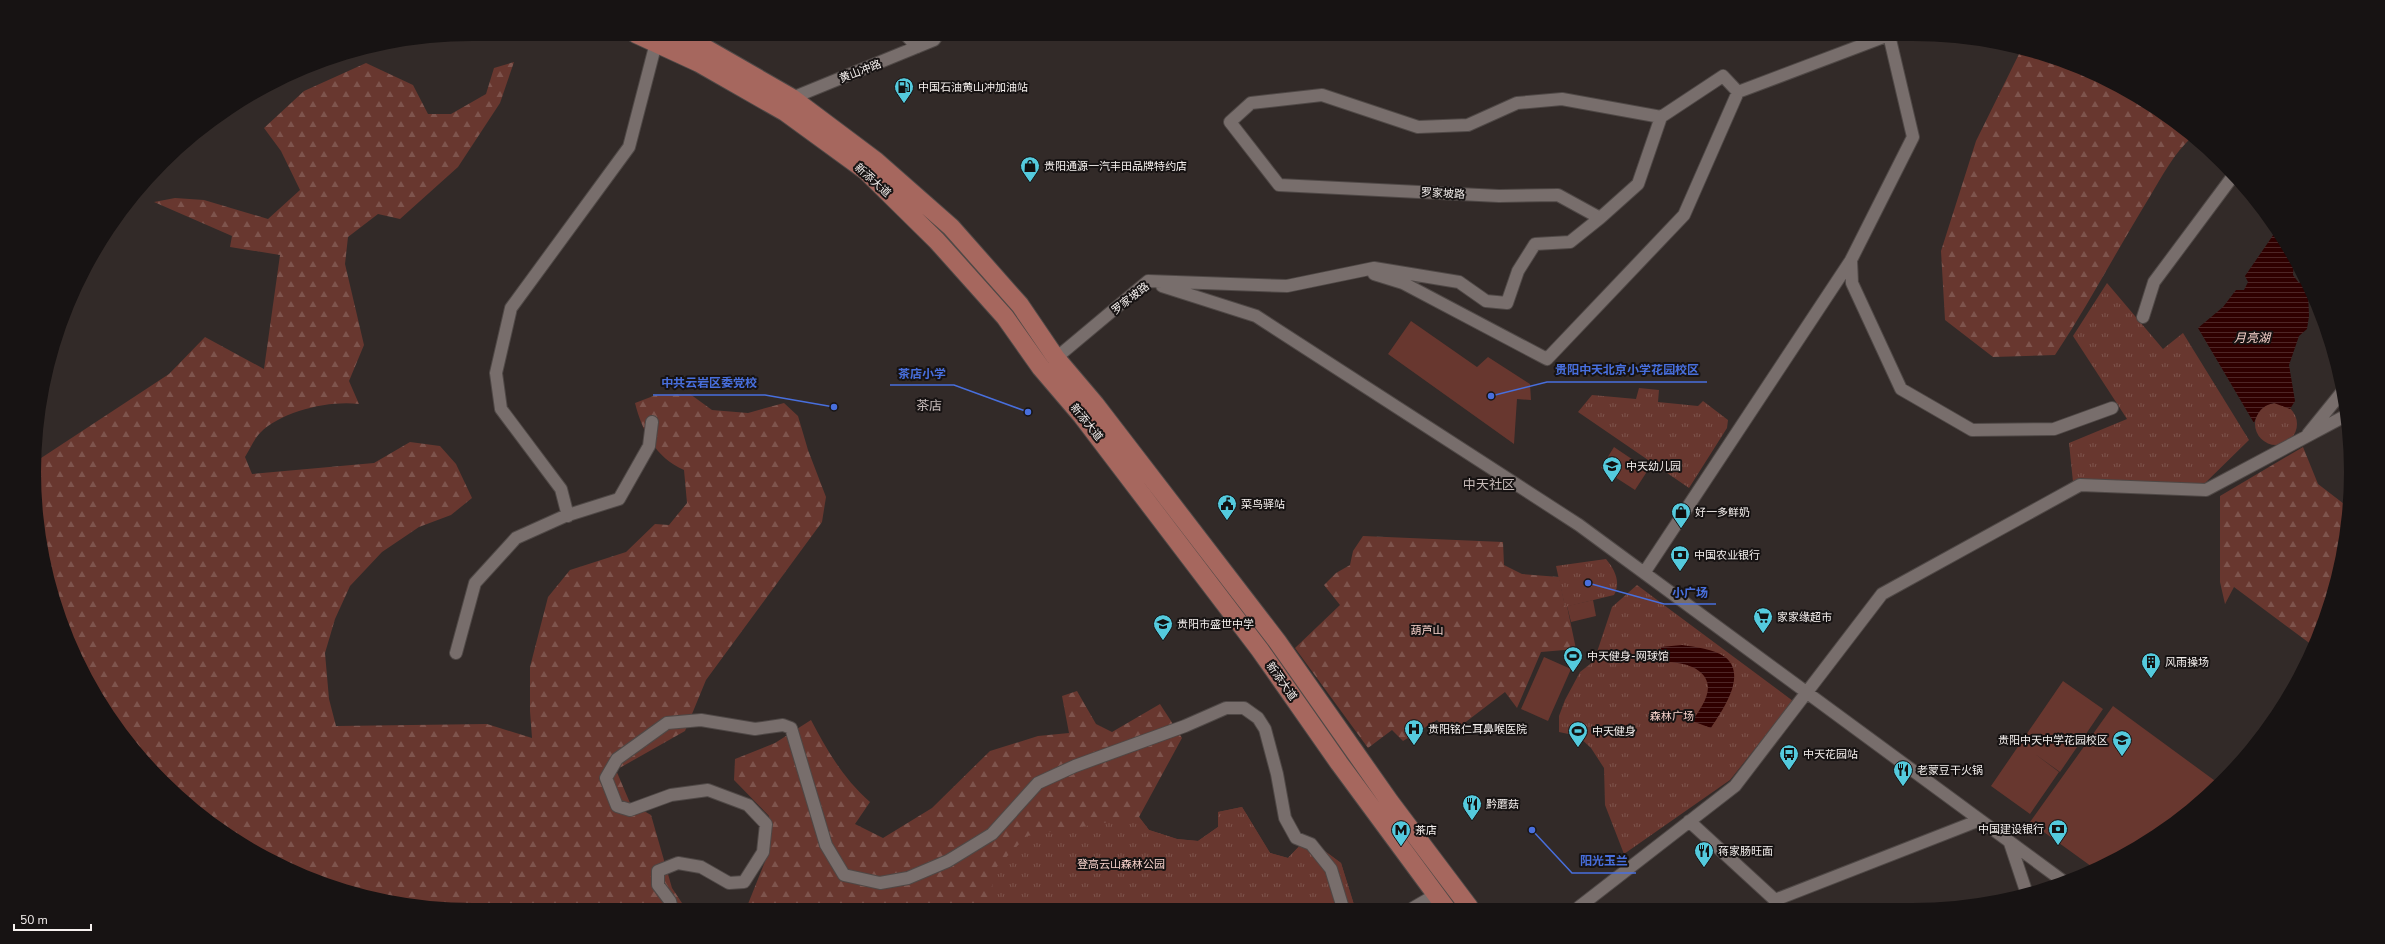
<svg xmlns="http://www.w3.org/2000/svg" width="2385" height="944" font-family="'Nunito Sans','Noto Sans SC',sans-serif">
  <defs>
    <pattern id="forest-firs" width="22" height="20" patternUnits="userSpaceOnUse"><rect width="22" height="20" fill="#68372f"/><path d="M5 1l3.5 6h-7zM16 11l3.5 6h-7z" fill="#7e544d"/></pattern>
    <pattern id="park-tufts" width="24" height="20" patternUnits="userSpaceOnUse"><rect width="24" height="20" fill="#68372f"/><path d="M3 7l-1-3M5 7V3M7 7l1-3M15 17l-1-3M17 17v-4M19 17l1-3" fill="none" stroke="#7e544d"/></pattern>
    <pattern id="water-rules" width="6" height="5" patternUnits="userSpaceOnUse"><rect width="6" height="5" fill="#2f0000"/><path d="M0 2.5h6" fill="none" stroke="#4e2626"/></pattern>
  </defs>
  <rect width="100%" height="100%" fill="#322a28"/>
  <path fill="#68372f" d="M1411,321L1477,367L1488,357L1530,384L1531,400L1517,399L1514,444L1388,354Z
    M1614,447L1648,470L1635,490L1601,468Z
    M1593,600L1596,616L1571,622L1567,606Z
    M1544,657L1571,669L1548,721L1521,709Z
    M2063,681L2103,709L2060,772L2035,754L2059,772L2030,814L1991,786Z
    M2113,706L2218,783C2184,822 2140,845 2095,869L2030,822Z"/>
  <path fill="url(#forest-firs)" d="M2021,50L2054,57L2132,93L2193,136C2174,153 2162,176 2149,198C2117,250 2089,304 2055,355L1993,357L1945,320L1941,251L1976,141Z
    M514,62L500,103L458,167L400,219L378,214L348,237L345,264L364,345L349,381L359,404C330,400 281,411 260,433C254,439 250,449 245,457L252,474L374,463L410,442L440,446L456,464L472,498L451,515L419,527L382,552L350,586L335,619L325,653L329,699L336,726L487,724L532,738L530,711V667L548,597L570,570L626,552L655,524L669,525L687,503L684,470C656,458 642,431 635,403L656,395L690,394L712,410L748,413L784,403L798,416L808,450L826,497L822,522L706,680L685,731L616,770L630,803L651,815L672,888L686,909L472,910L415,906L331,887L253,851L205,819L143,761L108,715L67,639L42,558L35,462L169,374L205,337L264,369L280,255L230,247L232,236L154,202L175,198L204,200L268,219L300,190L281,151L264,128L304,91L366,63L413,85L428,114H451L486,94L494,68Z
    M2303,447L2318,484L2348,507C2346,554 2333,603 2312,645L2234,587L2225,604L2220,582V496Z
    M1363,536L1503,542L1504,565L1522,574L1559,577L1565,606H1567L1576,649L1541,652L1517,708L1505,692L1450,734L1437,720L1403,741L1392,730L1368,748L1295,648L1340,605L1324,585L1336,573L1350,565L1353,551Z
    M1077,691L1096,724L1112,732L1160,704L1182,738L1139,817L1149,830L1177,839L1198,841L1218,827V812L1242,807L1270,853L1288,858L1307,838L1341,863L1355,908L746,909L770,849L769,816L734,780L735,759L775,743L811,720C828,752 843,778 870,802L855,824L883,838L932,808L990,751L1038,736L1069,733L1062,696Z"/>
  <path fill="url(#park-tufts)" d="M2107,283L2163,349L2183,333L2249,440L2201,487L2073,482L2069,443L2127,419L2073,336Z
    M1639,388L1659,390L1658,402L1698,406L1703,401L1728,420L1727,428L1689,488L1578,412L1592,395L1636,399Z
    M2255 424a21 21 0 1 1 42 0a21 21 0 1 1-42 0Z
    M1606,559C1615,570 1621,582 1614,595L1565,607L1556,566Z
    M1637,585L1793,701L1730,780L1624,854L1605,805L1604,768L1591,748L1578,736L1559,732V716L1565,700L1580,672L1594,661L1612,607Z
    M1242,807L1270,853L1288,858L1307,838L1341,863L1355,908L990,909L994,870L1027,836L1139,817L1149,830L1177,839L1198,841L1218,827V812Z"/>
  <path fill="url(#water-rules)" d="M2276,231L2294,260L2293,275L2299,283H2308L2310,289L2308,292L2309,316L2307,329L2299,336L2289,365L2295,401L2290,409L2274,403C2261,406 2258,412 2254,423L2198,328L2223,307L2236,290H2244L2248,282L2245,276Z
    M1682,645C1695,647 1714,649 1725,657C1748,675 1722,711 1711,728L1692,721C1699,711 1708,699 1708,687C1707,666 1678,661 1662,662L1661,647Z"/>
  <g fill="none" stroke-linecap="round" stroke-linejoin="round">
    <g stroke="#4f4846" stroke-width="14">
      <path id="minor" d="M905,34L917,47
        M789,103L792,98L934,40L938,34
        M1600,218L1638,184L1661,117
        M1374,274L1403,283L1547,359L1684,215L1738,92L1889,35L1913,137L1851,260L1852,283L1901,389L1972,430L2054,429L2112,408
        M1162,286L1256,316L1579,525L2063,881
        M2143,317L2154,282L2233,176
        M1056,358L1148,281L1287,286L1374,268L1459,282L1486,301L1507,303L1518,271L1535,244L1570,242L1600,218L1558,195L1499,196L1279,185L1230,122L1251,103L1322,95L1418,127L1468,125L1517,103L1562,99L1661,117L1723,76L1738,92
        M2308,434L2342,392
        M568,516L561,489L501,409L496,373L511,308L629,147L656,43
        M1644,573L1851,260
        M456,653L475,583L516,538L565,516L619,499L649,446L652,422
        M1689,821L1775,900L1980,820
        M2010,843L2026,891
        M1579,907L1735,786L1882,594L2080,485L2206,490L2345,416
        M1413,908L1437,894
        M672,909L670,901L658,885V871L678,863L701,867L729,883L744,882L763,852L766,824L748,805L708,790L671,795L630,810L617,806L606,778L617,759L667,723L701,720L755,729L783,725L791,728L826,845L844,875L880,883L908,878L948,861L992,834L1038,783L1075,766L1185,726L1226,708H1244L1258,718L1265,729L1277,774L1285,818L1296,838L1311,844L1331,869L1343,908"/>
    </g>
    <g stroke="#4f4846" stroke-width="20">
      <path id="primary" d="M636,34L699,63L785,112L866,171L937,241L1005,317L1041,368L1082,416L1260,650L1339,763L1446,908
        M676,34L705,48L792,98L876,161L951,227L1020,305L1056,358L1095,404L1277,641L1390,802L1469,907"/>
    </g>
    <use href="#minor" stroke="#786e6c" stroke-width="12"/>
    <use href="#primary" stroke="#a6675e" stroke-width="18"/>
  </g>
  <defs>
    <g id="fuel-pin" transform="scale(1)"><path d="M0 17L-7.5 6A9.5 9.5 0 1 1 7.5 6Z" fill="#54cadd" stroke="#171313"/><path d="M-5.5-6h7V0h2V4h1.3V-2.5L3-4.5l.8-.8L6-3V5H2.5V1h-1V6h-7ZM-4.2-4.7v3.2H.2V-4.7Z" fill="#111"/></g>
    <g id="shop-pin" transform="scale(1)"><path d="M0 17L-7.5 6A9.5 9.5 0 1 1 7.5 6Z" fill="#54cadd" stroke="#171313"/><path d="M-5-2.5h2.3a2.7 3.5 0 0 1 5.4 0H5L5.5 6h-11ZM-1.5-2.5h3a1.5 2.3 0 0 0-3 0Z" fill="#111"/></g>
    <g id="school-pin" transform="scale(1)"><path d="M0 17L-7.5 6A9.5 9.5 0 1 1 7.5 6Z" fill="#54cadd" stroke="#171313"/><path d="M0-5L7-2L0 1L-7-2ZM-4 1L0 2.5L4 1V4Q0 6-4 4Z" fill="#111"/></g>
    <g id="civic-pin" transform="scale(1)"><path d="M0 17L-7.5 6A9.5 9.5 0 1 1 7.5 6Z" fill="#54cadd" stroke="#171313"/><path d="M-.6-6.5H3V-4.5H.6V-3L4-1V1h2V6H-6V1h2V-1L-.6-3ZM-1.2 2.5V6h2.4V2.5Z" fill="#111"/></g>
    <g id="bank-pin" transform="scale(1)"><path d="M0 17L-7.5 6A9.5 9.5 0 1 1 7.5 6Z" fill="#54cadd" stroke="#171313"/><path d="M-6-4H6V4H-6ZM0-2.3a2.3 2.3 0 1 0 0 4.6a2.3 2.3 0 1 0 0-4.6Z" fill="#111"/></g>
    <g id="supermarket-pin" transform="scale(1)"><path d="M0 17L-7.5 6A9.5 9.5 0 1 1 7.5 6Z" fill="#54cadd" stroke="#171313"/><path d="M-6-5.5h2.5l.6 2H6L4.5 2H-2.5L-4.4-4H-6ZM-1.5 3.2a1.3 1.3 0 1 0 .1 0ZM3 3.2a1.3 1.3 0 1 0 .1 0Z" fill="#111"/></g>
    <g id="stadium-pin" transform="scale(1)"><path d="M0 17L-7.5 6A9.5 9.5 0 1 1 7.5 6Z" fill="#54cadd" stroke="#171313"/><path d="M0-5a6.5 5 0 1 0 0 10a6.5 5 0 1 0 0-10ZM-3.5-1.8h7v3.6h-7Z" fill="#111"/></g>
    <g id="building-pin" transform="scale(1)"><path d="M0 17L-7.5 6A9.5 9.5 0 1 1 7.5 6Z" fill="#54cadd" stroke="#171313"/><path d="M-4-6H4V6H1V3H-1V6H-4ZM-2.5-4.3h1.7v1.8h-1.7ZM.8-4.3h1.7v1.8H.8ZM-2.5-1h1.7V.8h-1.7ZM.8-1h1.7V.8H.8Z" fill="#111"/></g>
    <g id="hospital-pin" transform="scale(1)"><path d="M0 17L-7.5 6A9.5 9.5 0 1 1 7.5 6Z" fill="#54cadd" stroke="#171313"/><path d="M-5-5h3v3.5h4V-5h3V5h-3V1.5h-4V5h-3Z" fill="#111"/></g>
    <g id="bus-pin" transform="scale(1)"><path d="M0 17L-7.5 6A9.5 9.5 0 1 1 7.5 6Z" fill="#54cadd" stroke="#171313"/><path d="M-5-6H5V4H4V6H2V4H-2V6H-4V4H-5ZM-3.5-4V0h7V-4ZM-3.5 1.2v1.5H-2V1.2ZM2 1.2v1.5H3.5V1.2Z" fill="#111"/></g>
    <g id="restaurant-pin" transform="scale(1)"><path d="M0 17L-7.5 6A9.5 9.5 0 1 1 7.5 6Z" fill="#54cadd" stroke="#171313"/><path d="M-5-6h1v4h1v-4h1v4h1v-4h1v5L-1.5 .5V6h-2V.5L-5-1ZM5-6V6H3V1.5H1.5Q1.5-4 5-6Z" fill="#111"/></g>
    <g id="metro-pin" transform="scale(1)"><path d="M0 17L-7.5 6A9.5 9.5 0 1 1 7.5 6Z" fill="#54cadd" stroke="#171313"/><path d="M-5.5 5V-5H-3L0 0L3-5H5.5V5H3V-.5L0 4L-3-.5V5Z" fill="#111"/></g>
  </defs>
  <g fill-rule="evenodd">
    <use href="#fuel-pin" x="904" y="87"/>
    <use href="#shop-pin" x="1030" y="166"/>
    <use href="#school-pin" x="1612" y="466"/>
    <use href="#civic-pin" x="1227" y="504"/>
    <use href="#shop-pin" x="1681" y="512"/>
    <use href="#bank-pin" x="1680" y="555"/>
    <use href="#supermarket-pin" x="1763" y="617"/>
    <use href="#school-pin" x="1163" y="624"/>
    <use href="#stadium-pin" x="1573" y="656"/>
    <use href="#building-pin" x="2151" y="662"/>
    <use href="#hospital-pin" x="1414" y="729"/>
    <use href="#stadium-pin" x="1578" y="731"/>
    <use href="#school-pin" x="2122" y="740"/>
    <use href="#bus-pin" x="1789" y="754"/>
    <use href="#restaurant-pin" x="1903" y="770"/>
    <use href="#restaurant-pin" x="1472" y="804"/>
    <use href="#bank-pin" x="2058" y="829"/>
    <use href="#metro-pin" x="1401" y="830"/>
    <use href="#restaurant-pin" x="1704" y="851"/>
  </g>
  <g text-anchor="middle" stroke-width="4" stroke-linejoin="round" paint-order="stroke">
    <g font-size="11" fill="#f6f1ef" stroke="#171313">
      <text transform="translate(860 71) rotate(-21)" y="4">黄山冲路</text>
      <text transform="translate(873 180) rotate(42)" y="4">新添大道</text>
      <text transform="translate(1443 193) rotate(3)" y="4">罗家坡路</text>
      <text transform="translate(1130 298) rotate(-38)" y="4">罗家坡路</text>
      <text transform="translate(1087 422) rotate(51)" y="4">新添大道</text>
      <text transform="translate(1282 681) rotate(55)" y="4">新添大道</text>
    </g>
    <g font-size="11" fill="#f6f1ef" stroke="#171313" text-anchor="start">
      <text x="918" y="91">中国石油黄山冲加油站</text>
      <text x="1044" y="170">贵阳通源一汽丰田品牌特约店</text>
      <text x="1626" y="470">中天幼儿园</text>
      <text x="1241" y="508">菜鸟驿站</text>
      <text x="1695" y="516">好一多鲜奶</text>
      <text x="1694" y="559">中国农业银行</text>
      <text x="1777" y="621">家家缘超市</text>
      <text x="1177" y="628">贵阳市盛世中学</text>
      <text x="1587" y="660">中天健身-网球馆</text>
      <text x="2165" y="666">风雨操场</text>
      <text x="1428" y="733">贵阳铭仁耳鼻喉医院</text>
      <text x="1592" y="735">中天健身</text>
      <text x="2108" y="744" text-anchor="end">贵阳中天中学花园校区</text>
      <text x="1803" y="758">中天花园站</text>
      <text x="1917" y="774">老蒙豆干火锅</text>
      <text x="1486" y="808">黔蘑菇</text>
      <text x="2044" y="833" text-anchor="end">中国建设银行</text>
      <text x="1415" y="834">茶店</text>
      <text x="1718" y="855">蒋家肠旺面</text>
    </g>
    <g font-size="11" fill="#f8d3cc" stroke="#171313">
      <text x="1427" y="634">葫芦山</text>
      <text x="1672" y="720">森林广场</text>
      <text x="1121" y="868">登高云山森林公园</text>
    </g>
    <g font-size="12" font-style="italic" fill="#f8d3cc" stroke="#171313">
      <text x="2252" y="342">月亮湖</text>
    </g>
    <g font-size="13" fill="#c8bcba" stroke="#171313">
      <text x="929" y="410">茶店</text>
      <text x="1489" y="489">中天社区</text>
    </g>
  </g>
  <path d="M0 0H2385V944H0ZM472 41H1913A431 431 0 0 1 2344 472V472A431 431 0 0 1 1913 903H472A431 431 0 0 1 41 472V472A431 431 0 0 1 472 41Z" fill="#171313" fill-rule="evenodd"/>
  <path fill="none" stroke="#486fdd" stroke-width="1.5" d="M1491 396L1547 382H1707M1028 412L954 385H890M834 407L765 395H653M1588 583L1664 604H1716M1532 830L1572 873H1636"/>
  <g fill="#486fdd" stroke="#171313" stroke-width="1.5">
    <circle cx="1491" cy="396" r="4"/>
    <circle cx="1028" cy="412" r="4"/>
    <circle cx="834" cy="407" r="4"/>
    <circle cx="1588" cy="583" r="4"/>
    <circle cx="1532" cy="830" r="4"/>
  </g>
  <g font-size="12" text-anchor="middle" font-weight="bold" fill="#486fdd" stroke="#171313" stroke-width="4" stroke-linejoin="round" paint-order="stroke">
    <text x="1627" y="374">贵阳中天北京小学花园校区</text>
    <text x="922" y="378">茶店小学</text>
    <text x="709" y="387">中共云岩区委党校</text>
    <text x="1690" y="597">小广场</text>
    <text x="1604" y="865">阳光玉兰</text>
  </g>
  <path d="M14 924v6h77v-6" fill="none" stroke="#f6f1ef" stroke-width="2"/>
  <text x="20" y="924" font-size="12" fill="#f6f1ef" stroke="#171313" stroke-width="3" paint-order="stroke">50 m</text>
</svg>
